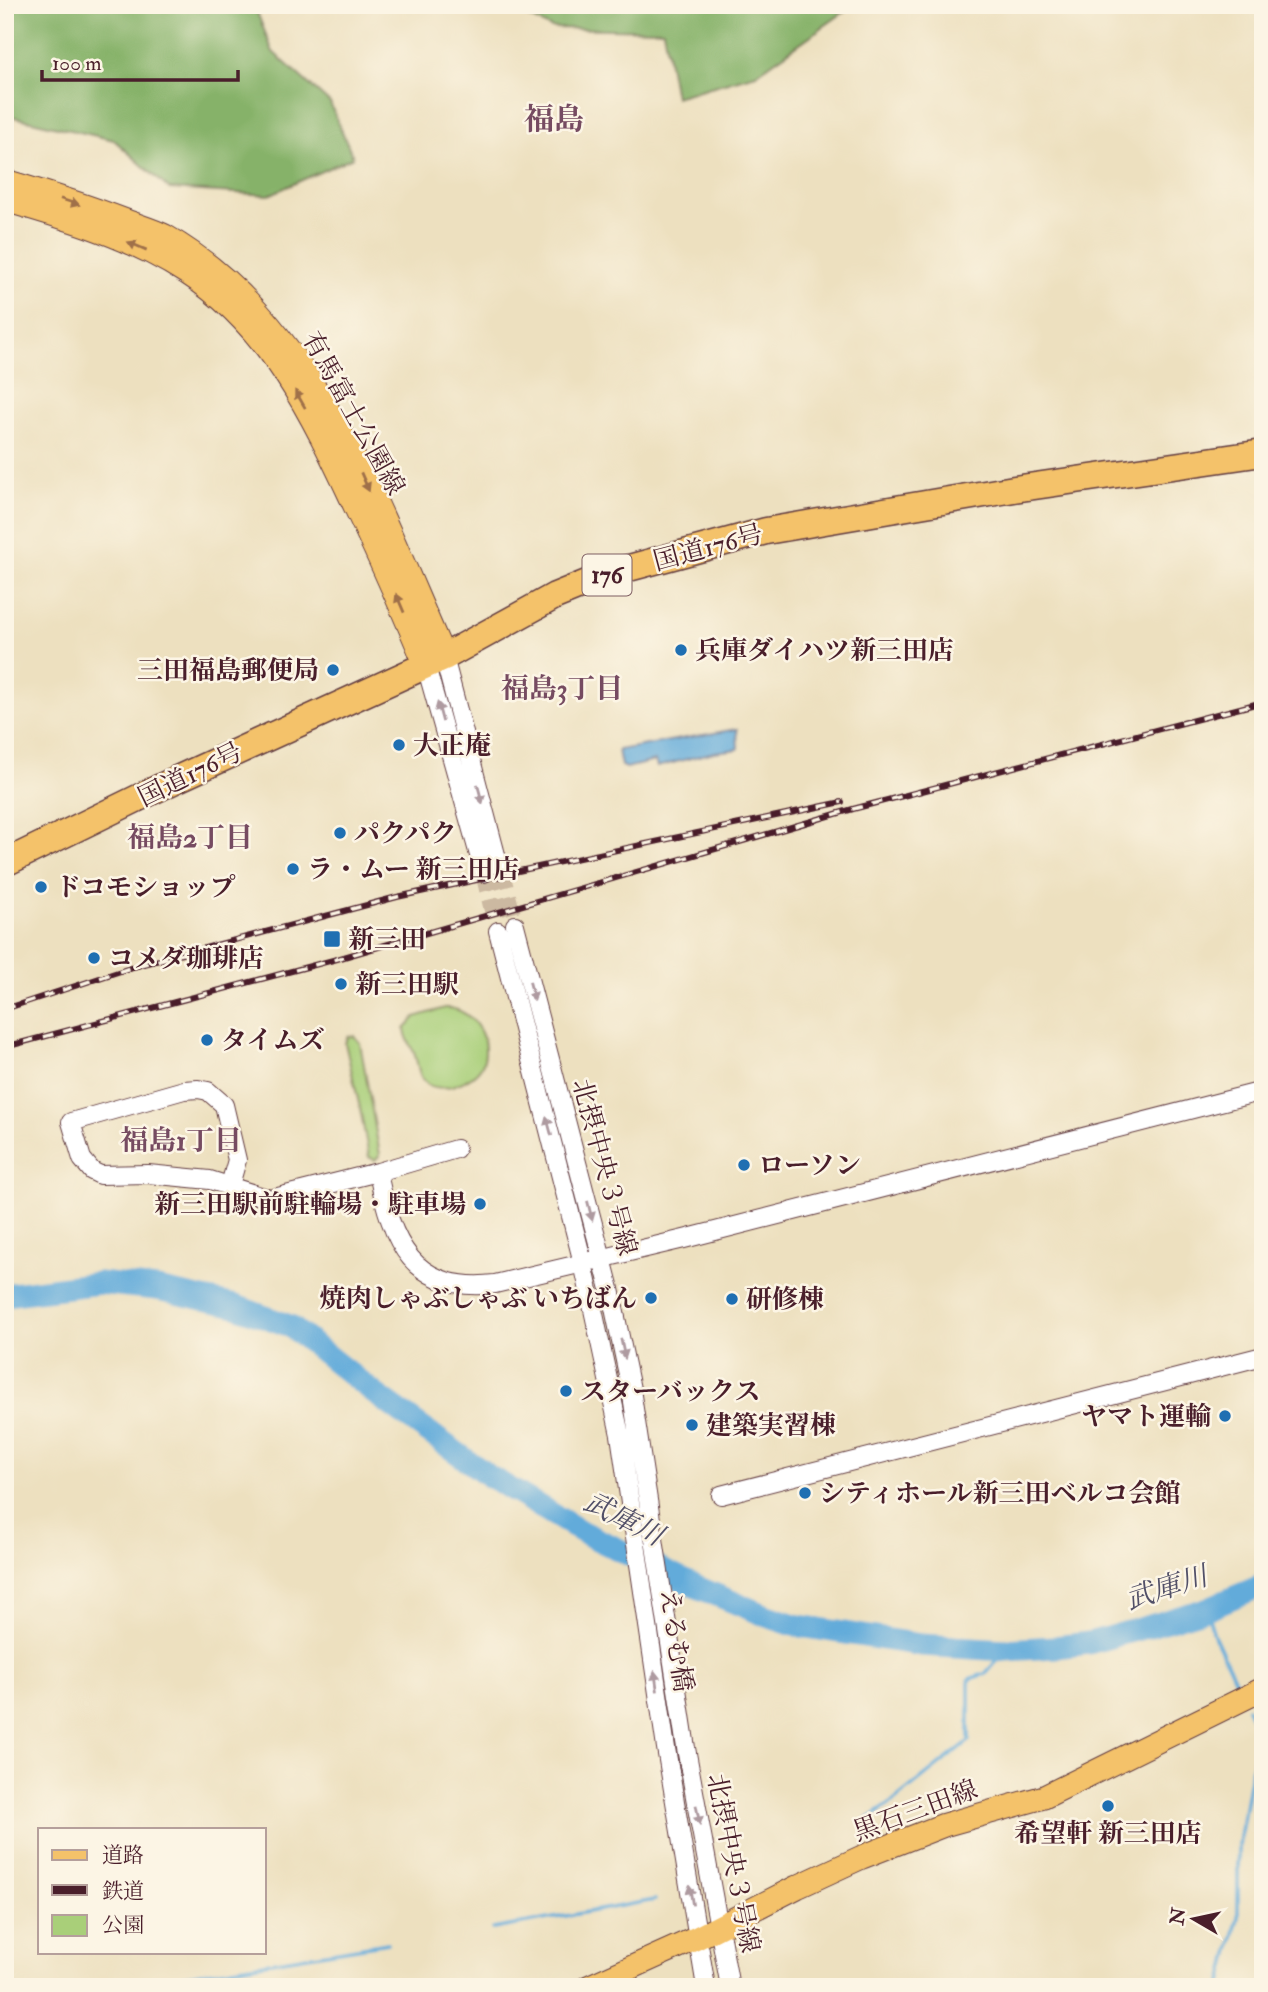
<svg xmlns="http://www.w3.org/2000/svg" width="1268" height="1992" font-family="'IM FELL Double Pica','Noto Serif JP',serif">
  <rect width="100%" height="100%" fill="#fcf5e5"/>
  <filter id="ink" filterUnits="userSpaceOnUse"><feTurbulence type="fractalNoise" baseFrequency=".0143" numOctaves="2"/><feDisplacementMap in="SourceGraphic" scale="14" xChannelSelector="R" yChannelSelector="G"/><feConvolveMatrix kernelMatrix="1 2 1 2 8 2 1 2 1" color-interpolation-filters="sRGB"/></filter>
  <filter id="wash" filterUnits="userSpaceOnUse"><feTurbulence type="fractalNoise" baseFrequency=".00686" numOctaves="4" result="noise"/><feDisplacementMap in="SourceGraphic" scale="28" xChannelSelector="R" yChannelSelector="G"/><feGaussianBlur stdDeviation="1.57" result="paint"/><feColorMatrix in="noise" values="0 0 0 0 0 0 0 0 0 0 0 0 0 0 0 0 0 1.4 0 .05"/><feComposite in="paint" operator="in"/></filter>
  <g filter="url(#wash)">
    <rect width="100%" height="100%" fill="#ede0bf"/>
    <path fill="#a9cf79" stroke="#7a7752" stroke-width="2" d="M445,1008C474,1007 494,1044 481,1067C472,1082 436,1097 423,1080C419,1075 418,1066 416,1059C414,1049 405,1038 405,1029L415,1017Z
      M354,1036L360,1043L380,1155L375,1160L369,1157L360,1108L345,1043L348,1037Z"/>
    <path fill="#86b269" stroke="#68684a" stroke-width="2" d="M5,5H254L273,52L330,103L353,157L269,195L169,189L114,140L5,115Z
      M504,5H854L756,74L675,97L663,30L551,28Z"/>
    <path fill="#62abda" stroke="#566582" stroke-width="2" d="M737,729L738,749L714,752L657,767L655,761L626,768L621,766L618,750Z"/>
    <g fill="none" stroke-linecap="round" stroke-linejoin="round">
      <path stroke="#62abda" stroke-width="3.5" d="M1206,1609L1214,1635L1240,1691
        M862,1823L890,1804L969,1741V1679L985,1674L1006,1650
        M493,1929L655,1900
        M184,1976L388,1943
        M1221,1987L1238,1917V1849L1258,1732L1247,1708"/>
      <path stroke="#62abda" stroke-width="23" d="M5,1295L99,1283L157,1289L236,1306L290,1326L374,1393L489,1476L584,1533L697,1587L767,1616L794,1625L921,1645L1006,1650L1055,1647L1089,1643L1150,1626L1206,1609L1263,1585"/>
    </g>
  </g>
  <g filter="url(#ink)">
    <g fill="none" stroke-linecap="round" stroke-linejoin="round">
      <path stroke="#ccb9a1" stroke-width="18" stroke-dasharray="18 9" stroke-linecap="butt" d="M500,870L515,925
        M484,873L498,931"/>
      <g stroke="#623c41" stroke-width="20">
        <path id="minor" d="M444,657L500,870
          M426,666L484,873
          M515,925L610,1289L631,1389L686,1748L730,1987
          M498,931L583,1263L620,1435L666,1748L706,1987
          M378,1172C391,1242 413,1294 495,1284L684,1239L1263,1091
          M230,1185L237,1160L224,1105L208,1091L198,1089L184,1090L71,1122L82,1159L92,1171L100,1175L148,1174L210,1180L270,1199L378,1172L456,1149
          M721,1495L1263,1356"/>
      </g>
      <g stroke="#623c41" stroke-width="25">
        <path id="major" d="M5,181C46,193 87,206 126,221C139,226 153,230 165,236C315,322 377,508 444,657
          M5,200C67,218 132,237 187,273C272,328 313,417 355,506C380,559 404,612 426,666
          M588,1987L697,1938L797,1887L862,1857L944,1825L1044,1797L1263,1689"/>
      </g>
      <g stroke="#623c41" stroke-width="29">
        <path id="highway" d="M5,863L175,780L444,657L555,596L614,572L766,531L1014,489L1263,453"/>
      </g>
      <use href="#minor" stroke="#fff" stroke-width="18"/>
      <use href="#major" stroke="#f4c26a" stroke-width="23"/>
      <use href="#highway" stroke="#f4c26a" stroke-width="26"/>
      <g stroke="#4a1f2b" stroke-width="6">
        <path id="rail" d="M5,1009L133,967L397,897L842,802
          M5,1047L337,959L853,809L1263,702"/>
      </g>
      <use href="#rail" stroke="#fcf5e5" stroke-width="3.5" stroke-dasharray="10" stroke-linecap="butt"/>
    </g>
    <defs><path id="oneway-solid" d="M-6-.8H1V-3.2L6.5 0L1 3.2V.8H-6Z" transform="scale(1.75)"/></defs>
    <g fill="#9f704a">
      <use href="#oneway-solid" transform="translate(70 202) rotate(18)"/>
      <use href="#oneway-solid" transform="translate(137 246) rotate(-157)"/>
      <use href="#oneway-solid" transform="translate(300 399) rotate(-120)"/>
      <use href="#oneway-solid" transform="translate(365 482) rotate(66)"/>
      <use href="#oneway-solid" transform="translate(400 603) rotate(-113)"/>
    </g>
    <g fill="#ae9aa0">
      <use href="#oneway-solid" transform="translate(440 712) rotate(-105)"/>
      <use href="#oneway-solid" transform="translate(480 794) rotate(75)"/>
      <use href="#oneway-solid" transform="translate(532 991) rotate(75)"/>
      <use href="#oneway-solid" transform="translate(549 1126) rotate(-105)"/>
      <use href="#oneway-solid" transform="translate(590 1211) rotate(76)"/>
      <use href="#oneway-solid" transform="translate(623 1349) rotate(78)"/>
      <use href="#oneway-solid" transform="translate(656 1681) rotate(-98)"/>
      <use href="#oneway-solid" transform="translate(698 1815) rotate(79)"/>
      <use href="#oneway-solid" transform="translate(691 1895) rotate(-99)"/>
    </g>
  </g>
  <g fill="#1f6fb2" stroke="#fcf5e5" stroke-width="2.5">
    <circle cx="681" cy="650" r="7"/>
    <circle cx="333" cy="670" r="7"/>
    <circle cx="399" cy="745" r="7"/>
    <circle cx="340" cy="833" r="7"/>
    <circle cx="293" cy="869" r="7"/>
    <circle cx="41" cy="887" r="7"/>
    <rect x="323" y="930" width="18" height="18" rx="3.5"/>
    <circle cx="94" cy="958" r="7"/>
    <circle cx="341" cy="984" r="7"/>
    <circle cx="207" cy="1040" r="7"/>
    <circle cx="744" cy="1165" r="7"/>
    <circle cx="480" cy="1204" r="7"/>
    <circle cx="651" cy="1298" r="7"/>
    <circle cx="732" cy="1299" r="7"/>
    <circle cx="566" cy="1391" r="7"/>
    <circle cx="1225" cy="1416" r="7"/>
    <circle cx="692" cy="1425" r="7"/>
    <circle cx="805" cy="1493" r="7"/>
    <circle cx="1108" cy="1806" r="7"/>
  </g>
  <g text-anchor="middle" stroke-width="5" stroke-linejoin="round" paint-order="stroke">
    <rect fill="#fcf5e5" stroke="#7f5f63" stroke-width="2" x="582.5" y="554.5" width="49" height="41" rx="5"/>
    <g font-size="24" font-weight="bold" fill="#4a1f2b">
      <text x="607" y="583">176</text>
    </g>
    <g font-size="26" fill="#4a1f2b" stroke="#fcf5e5">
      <text transform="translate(354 413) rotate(61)" y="9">有馬富士公園線</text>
      <text transform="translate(708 547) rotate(-15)" y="9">国道176号</text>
      <text transform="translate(190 774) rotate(-26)" y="9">国道176号</text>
      <text transform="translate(605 1167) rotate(75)" y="9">北摂中央３号線</text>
      <text transform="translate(677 1640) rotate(82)" y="9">えるむ橋</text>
      <text transform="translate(915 1810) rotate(-20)" y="9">黒石三田線</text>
      <text transform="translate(734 1863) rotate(79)" y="9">北摂中央３号線</text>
    </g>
    <g font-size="26" font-weight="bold" fill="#4a1f2b" stroke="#fcf5e5" text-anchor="start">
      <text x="695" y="659">兵庫ダイハツ新三田店</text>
      <text x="319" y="679" text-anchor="end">三田福島郵便局</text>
      <text x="413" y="754">大正庵</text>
      <text x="354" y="842">パクパク</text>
      <text x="307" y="878">ラ・ムー 新三田店</text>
      <text x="55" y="896">ドコモショップ</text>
      <text x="348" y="948">新三田</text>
      <text x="108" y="967">コメダ珈琲店</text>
      <text x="355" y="993">新三田駅</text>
      <text x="221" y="1049">タイムズ</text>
      <text x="758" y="1174">ローソン</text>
      <text x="466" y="1213" text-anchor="end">新三田駅前駐輪場・駐車場</text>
      <text x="637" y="1307" text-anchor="end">焼肉しゃぶしゃぶ いちばん</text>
      <text x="746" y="1308">研修棟</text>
      <text x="580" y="1400">スターバックス</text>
      <text x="1211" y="1425" text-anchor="end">ヤマト運輸</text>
      <text x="706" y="1434">建築実習棟</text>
      <text x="819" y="1502">シティホール新三田ベルコ会館</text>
      <text x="1108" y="1842" text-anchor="middle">希望軒 新三田店</text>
    </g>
    <g font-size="28" font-weight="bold" fill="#764b61" stroke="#fcf5e5">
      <text x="562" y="698">福島3丁目</text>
      <text x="190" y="847">福島2丁目</text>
      <text x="181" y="1150">福島1丁目</text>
    </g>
    <g font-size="28" font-style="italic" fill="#525068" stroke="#fcf5e5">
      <text transform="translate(624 1518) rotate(27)" y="10">武庫川</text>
      <text transform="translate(1166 1587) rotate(-18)" y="10">武庫川</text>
    </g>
    <g font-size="30" font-weight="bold" fill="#764b61" stroke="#fcf5e5">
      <text x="554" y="129">福島</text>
    </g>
  </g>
  <rect width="1268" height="1992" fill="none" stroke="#fcf5e5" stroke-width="28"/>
  <rect x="38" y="1828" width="228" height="126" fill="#fcf5e5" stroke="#b59f9b" stroke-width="2"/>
  <rect x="52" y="1850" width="35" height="10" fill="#f4c26a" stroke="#b59f9b" stroke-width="2"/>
  <text x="102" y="1862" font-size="21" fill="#4a1f2b">道路</text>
  <rect x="52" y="1885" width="35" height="10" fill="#4a1f2b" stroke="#b59f9b" stroke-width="2"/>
  <text x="102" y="1898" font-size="21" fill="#4a1f2b">鉄道</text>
  <rect x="52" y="1915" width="35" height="21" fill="#a9cf79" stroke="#b59f9b" stroke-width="2"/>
  <text x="102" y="1932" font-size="21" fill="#4a1f2b">公園</text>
  <g transform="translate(1194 1919) rotate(279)" stroke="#fcf5e5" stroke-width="5" paint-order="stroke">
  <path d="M0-5L12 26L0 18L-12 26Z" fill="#4a1f2b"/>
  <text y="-10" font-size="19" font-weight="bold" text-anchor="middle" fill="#4a1f2b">N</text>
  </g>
  <path d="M42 70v10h196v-10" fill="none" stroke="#4a1f2b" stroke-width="3.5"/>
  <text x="52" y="70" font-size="21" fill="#4a1f2b" stroke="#fcf5e5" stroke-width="5" paint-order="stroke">100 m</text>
</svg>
